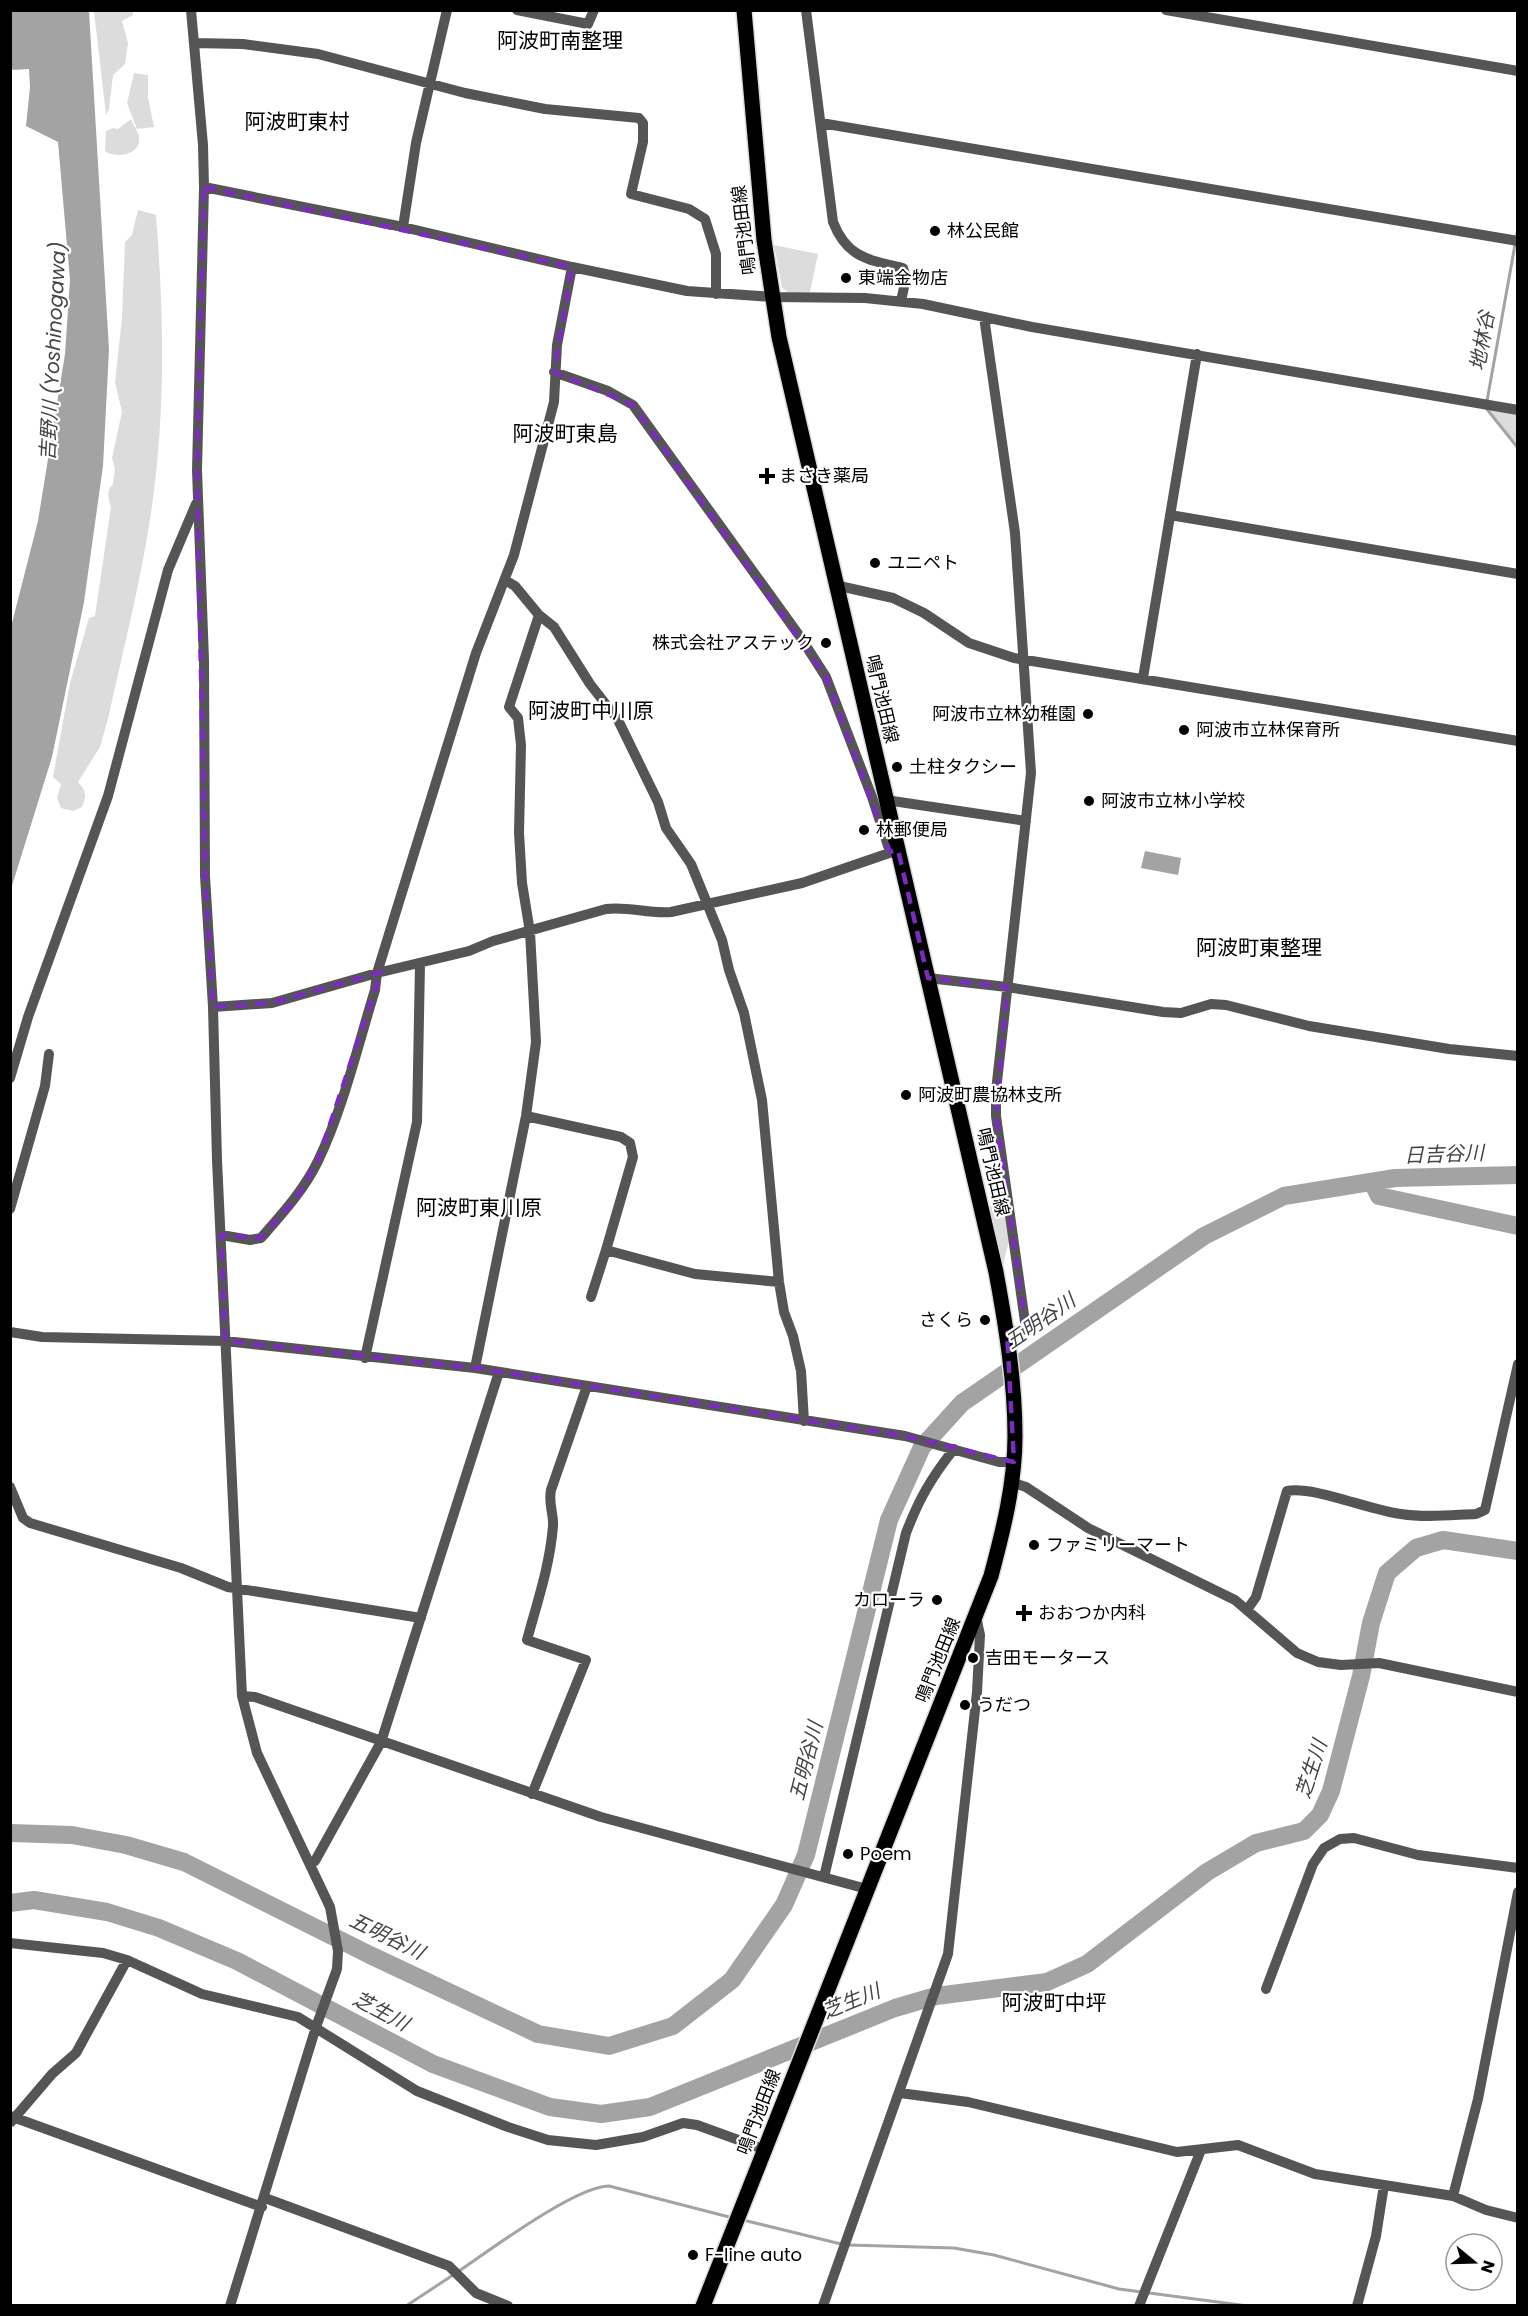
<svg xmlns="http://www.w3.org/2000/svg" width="1528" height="2316" font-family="Poppins,'Noto Sans JP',sans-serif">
  <rect width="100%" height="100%" fill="#fff"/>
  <path fill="#dcdcdc" d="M94,11H133V15L122,21L128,43L125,64L113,75L109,109L106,115Z
    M134,73L148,75V98L154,127L137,129L127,103Z
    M131,119C133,125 139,132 139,138C141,155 115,159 105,151L106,131L113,128L118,129Z
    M138,210L156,215C164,315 166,419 150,519C140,585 123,650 109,715L100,747L78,782C86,791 87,795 82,807L73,811L61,808L57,798L61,784L53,777L70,683L89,618L95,616L111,507C108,499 106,491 113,484L115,469L112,458L122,412L115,382L122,318L125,242L132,235Z
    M774,245L818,254L810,292H788L782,288Z
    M1488,410L1517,413V444Z
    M998,1159L1010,1236L1003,1266L989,1212Z"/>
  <path fill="#a3a3a3" d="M11,10L89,11L109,350L103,466L84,602L52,757L11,889V627L38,521L65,354L70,280L58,142L26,126L30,87L29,69L11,70Z
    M1145,851L1181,858L1178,875L1141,868Z"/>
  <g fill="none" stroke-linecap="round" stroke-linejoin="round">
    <path stroke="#a3a3a3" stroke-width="3" d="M1487,401L1518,228
      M1486,408L1518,448
      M743,2220L841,2244
      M848,2245L954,2248L994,2255L1119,2289L1248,2306
      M459,2271C490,2250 576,2186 609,2186L733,2218
      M406,2306L453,2275"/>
    <path stroke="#a3a3a3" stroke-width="18" d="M1373,1184L1379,1196L1518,1226
      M10,1833L72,1835L126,1845L184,1862L370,1955L538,2034L609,2046L673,2026L732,1980L784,1905L806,1855L889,1520L922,1447L962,1403L1204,1236L1284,1196L1395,1178L1518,1175
      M10,1903L34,1900L107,1912L159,1928L237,1961L433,2064L550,2107L601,2114L650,2107L895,2008L936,1996L1047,1982L1087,1964L1207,1872L1256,1843L1304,1831L1320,1815L1331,1791L1361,1676L1371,1623L1387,1573L1416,1548L1443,1540L1518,1551"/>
    <g stroke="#dbdbdb" stroke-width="18">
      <path id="primary" d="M703,2306L991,1576C1003,1531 1015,1484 1015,1436C1015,1382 1006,1326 996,1272L779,337L764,240L744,10"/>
    </g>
    <path stroke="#555" stroke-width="10" d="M191,10L203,145L204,187L197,470L204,660L205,876L213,1007
      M517,10L588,24L594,10
      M806,10L833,222C847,258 869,260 903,268L906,278L901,301
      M1166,10L1518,71
      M194,43L243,44L318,54L465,93L545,109L639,118L643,123V142L631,194L689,209L705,219L716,254V294
      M821,123L1518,241
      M204,187L403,227L572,267L687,291L773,297L865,298L923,304L1032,327L1518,410
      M403,227L416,143L447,10
      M984,317L1015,533L1031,773L996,1091V1116L1026,1329L1007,1333
      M554,372L608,391L633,405L801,638L826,677L872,797L890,852
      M1170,515L1518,574
      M505,580L515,586L539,615L554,627L590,684L618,720L658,802L666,828L691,864L722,940L729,970L744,1013L762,1100L779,1282L784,1312L793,1336L801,1371L804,1421
      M835,585L893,598L924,613L969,643L1014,658L1518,741
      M1143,678L1197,354
      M886,800L1026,821
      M928,978L1007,987L1163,1012L1181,1013L1211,1004L1226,1005L1309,1026L1449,1049L1518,1056
      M10,1078L28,1017L108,796L168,570L196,504
      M526,1116L621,1137L630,1143L633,1157L606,1250
      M10,1209L45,1086L49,1054
      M221,1235L250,1240L261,1238C282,1214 304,1190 318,1161C343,1109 358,1045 375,990L377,973L476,653L514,555L554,402L557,345L572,267
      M591,1297L606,1250L695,1274L779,1282
      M10,1332L42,1337L225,1341L475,1368L905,1436L999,1462H1014
      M365,1358L417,1122L420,964
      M475,1368L526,1116L536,1042L530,932L522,883L519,833L521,745L518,718L509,707L539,615
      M1011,1482L1026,1487L1088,1528L1235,1600L1297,1653L1318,1662L1341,1665L1379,1663L1518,1692
      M10,1487L23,1518L30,1523L181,1568L228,1587L421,1618
      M1247,1610L1256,1597L1287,1491C1315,1486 1368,1510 1401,1514C1425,1518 1451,1515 1476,1514L1485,1510L1518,1364
      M242,1696L255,1697L601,1817L867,1889
      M532,1794L586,1660L527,1640C537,1603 550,1565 553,1526C554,1514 548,1504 551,1490L587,1386
      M310,1864L315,1861L381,1742L499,1372
      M824,1877L906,1533C919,1499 931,1478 954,1449
      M10,1943L103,1953L127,1960L202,1994L298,2017L417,2091L508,2127L548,2140L596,2145L643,2137L683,2123L697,2125L766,2150
      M1266,1989L1313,1864L1324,1848L1340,1839L1354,1838L1418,1855L1518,1868
      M900,2093L968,2102L1177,2152L1238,2145L1315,2174L1453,2196L1486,2210L1518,2218
      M10,2116L262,2207
      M11,2122L52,2074L76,2053L127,1960
      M1453,2196L1478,2099L1518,1892
      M265,2198L449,2266L476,2293L508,2306
      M230,2306L316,2027L337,1969L338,1951L330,1907L257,1753L242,1696L217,1160L213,1007L272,1003L377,973L469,951L493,941L606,909C628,906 648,914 671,912L802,883L898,850
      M823,2306L948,1954L977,1692L980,1635L976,1616
      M1139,2306L1201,2150
      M1357,2306L1376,2236L1384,2185"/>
    <use href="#primary" stroke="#000" stroke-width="15"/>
  </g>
  <path fill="none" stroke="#7b2cbf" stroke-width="4.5" stroke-dasharray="12 8" stroke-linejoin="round" d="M204,187L572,267L554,372L633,405L826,677L890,852L898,850L928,978L1007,987L996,1116L1026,1329L1007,1333L1014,1462L905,1436L475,1368L225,1341L221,1235L261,1238L297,1197L318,1160L381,972L272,1003L213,1007L205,876L197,470Z"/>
  <g fill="#000" stroke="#fff" stroke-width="2">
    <circle cx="935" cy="231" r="6"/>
    <circle cx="846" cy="278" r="6"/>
    <path d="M764 467h6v6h6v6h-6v6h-6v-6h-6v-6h6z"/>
    <circle cx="875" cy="563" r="6"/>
    <circle cx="826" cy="643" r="6"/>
    <circle cx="1088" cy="714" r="6"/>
    <circle cx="1184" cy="730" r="6"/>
    <circle cx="897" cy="767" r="6"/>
    <circle cx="1089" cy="801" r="6"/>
    <circle cx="864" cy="830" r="6"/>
    <circle cx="906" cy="1095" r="6"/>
    <circle cx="985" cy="1320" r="6"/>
    <circle cx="1034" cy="1545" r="6"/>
    <circle cx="937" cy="1600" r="6"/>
    <path d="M1021 1604h6v6h6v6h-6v6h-6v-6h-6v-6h6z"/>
    <circle cx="973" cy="1658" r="6"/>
    <circle cx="965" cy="1705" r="6"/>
    <circle cx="848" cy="1854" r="6"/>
    <circle cx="693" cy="2255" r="6"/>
  </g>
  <g text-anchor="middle" stroke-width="4.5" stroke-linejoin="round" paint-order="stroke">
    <g font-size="18" fill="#000" stroke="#fff">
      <text transform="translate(744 230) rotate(-97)" y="6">鳴門池田線</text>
      <text transform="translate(882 699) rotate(77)" y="6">鳴門池田線</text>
      <text transform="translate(993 1172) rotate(77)" y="6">鳴門池田線</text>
      <text transform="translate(938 1660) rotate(-68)" y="6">鳴門池田線</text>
      <text transform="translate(759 2112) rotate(-69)" y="6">鳴門池田線</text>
    </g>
    <g font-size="18" fill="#000" stroke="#fff" text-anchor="start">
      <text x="947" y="237">林公民館</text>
      <text x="858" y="284">東端金物店</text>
      <text x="779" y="482">まさき薬局</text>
      <text x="887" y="569">ユニペト</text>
      <text x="814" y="649" text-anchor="end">株式会社アステック</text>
      <text x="1076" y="720" text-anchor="end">阿波市立林幼稚園</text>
      <text x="1196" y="736">阿波市立林保育所</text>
      <text x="909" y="773">土柱タクシー</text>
      <text x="1101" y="807">阿波市立林小学校</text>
      <text x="876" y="836">林郵便局</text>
      <text x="918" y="1101">阿波町農協林支所</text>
      <text x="973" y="1326" text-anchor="end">さくら</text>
      <text x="1046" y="1551">ファミリーマート</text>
      <text x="925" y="1606" text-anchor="end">カローラ</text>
      <text x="1038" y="1619">おおつか内科</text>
      <text x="985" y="1664">吉田モータース</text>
      <text x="977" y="1711">うだつ</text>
      <text x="860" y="1860">Poem</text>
      <text x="705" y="2261">F-line auto</text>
    </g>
    <g font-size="20" font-style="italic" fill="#444" stroke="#fff">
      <text transform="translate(1482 341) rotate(-80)" y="7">地林谷</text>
      <text transform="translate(53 351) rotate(-87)" y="7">吉野川 (Yoshinogawa)</text>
      <text transform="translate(1444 1154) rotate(-2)" y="7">日吉谷川</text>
      <text transform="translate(1040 1321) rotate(-35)" y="7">五明谷川</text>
      <text transform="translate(806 1761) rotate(-76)" y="7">五明谷川</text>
      <text transform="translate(1311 1769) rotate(-72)" y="7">芝生川</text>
      <text transform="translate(387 1936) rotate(26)" y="7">五明谷川</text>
      <text transform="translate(851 2001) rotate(-22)" y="7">芝生川</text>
      <text transform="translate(381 2011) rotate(28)" y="7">芝生川</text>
    </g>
    <g font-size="21" fill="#000" stroke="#fff">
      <text x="560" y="48">阿波町南整理</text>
      <text x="297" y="129">阿波町東村</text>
      <text x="565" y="441">阿波町東島</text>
      <text x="591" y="718">阿波町中川原</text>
      <text x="1259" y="955">阿波町東整理</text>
      <text x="479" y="1215">阿波町東川原</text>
      <text x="1054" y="2010">阿波町中坪</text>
    </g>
  </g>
  <rect width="1528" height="2316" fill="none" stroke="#000000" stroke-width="24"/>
  <g transform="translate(1474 2262) rotate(109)"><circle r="28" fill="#ffffff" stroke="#999999" stroke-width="1.5"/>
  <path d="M0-4.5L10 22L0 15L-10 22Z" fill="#000000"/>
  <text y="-9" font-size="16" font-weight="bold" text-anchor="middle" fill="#000000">N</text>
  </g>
</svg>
